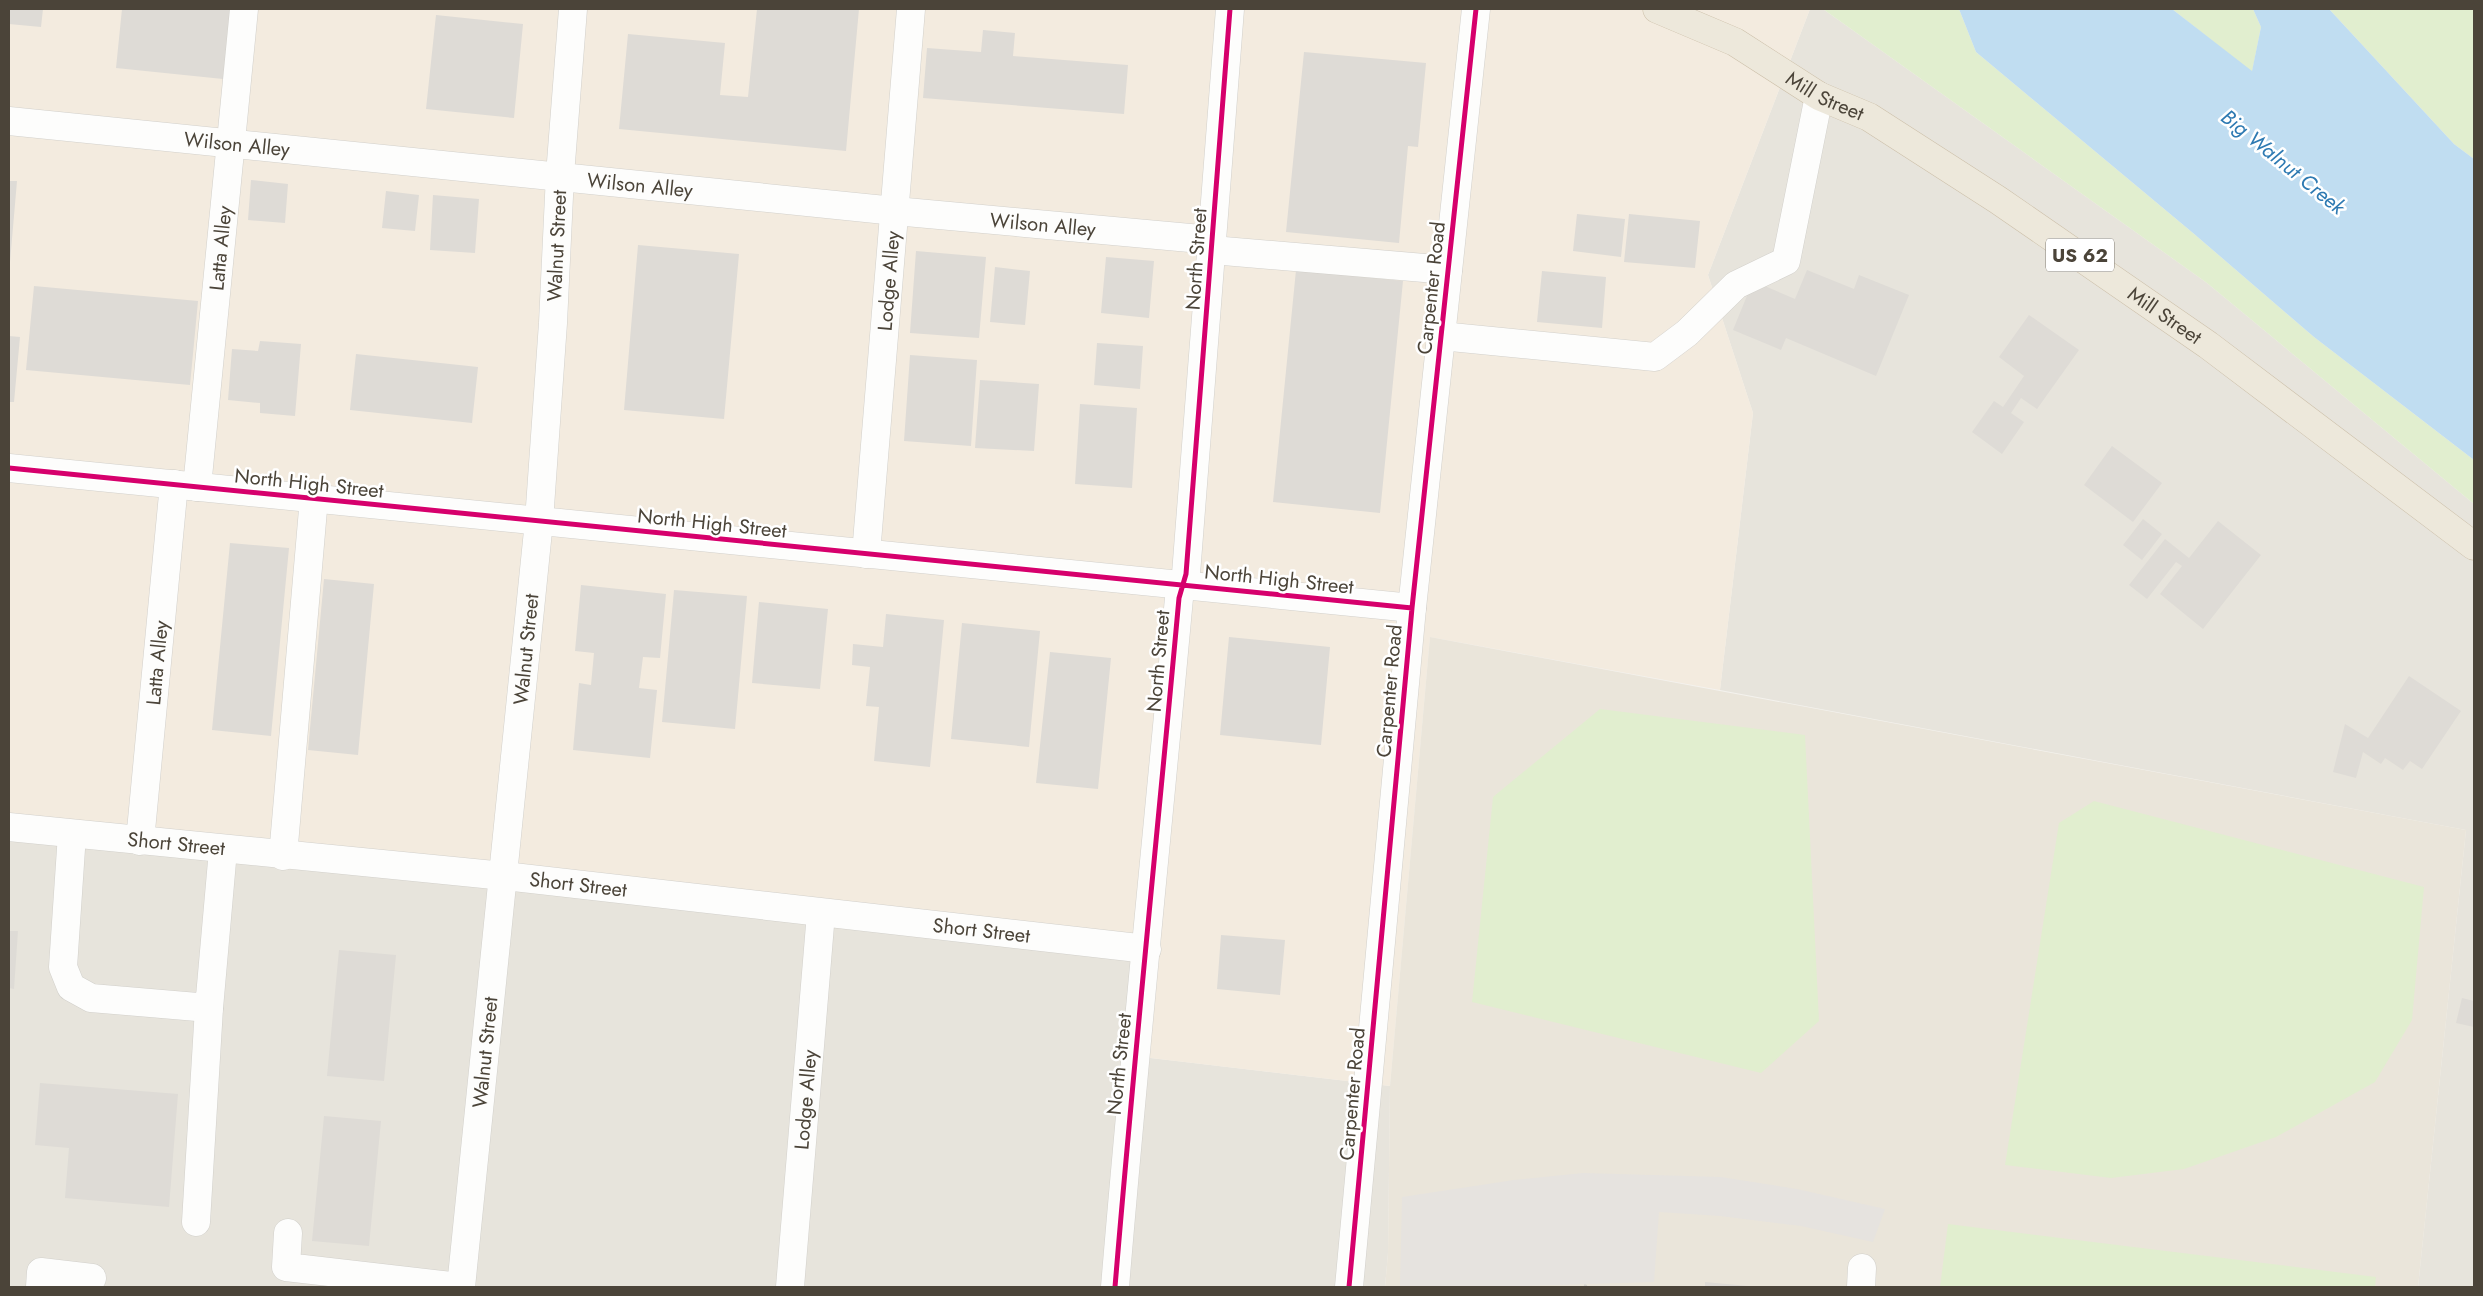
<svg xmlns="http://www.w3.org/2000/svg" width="2483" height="1296" font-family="Jost,sans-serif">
  <rect width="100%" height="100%" fill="#f4f2ee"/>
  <path fill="#e7e4dc" d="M1810,9H1823L2207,283L2474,504V1287H2418L2466,830L1720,690L1753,413L1708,275Z
    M9,834L1154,949L1142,1057L1390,1086L1388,1253L1385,1287H9Z"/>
  <path fill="#f3ebdf" d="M9,9H1810L1708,275L1753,413L1720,690L1430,637L1390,1086L1142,1057L1154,950L9,834Z"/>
  <path fill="#eae5da" d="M1430,637L2466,830L2418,1287H1385L1388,1253L1390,1086Z"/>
  <path fill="#e1eecf" d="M1823,9H1959L1976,52L2193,233L2314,337L2474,460V504L2207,283Z
    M2172,9H2253L2261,27L2252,72Z
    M2329,9H2474V159L2454,144Z
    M1600,709L1805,735L1819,1021L1761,1073L1472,1002L1493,797Z
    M2094,801L2424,887L2412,1020L2375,1082L2276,1137L2184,1169L2111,1178L2005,1165L2059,823Z
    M1948,1224L2376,1277L2375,1287H1940Z"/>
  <path fill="#e6e3df" d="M1583,1173L1721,1177L1797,1189L1885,1209L1873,1242L1801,1226L1720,1216L1659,1212L1654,1282L1493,1287H1400L1402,1197L1514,1180Z"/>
  <path fill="#c0ddf1" d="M1959,9H2172L2252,71L2261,27L2253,9H2329L2454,144L2474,159V460L2314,337L2193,233L1976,52Z"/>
  <path fill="#dedbd6" d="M9,9H43L41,27L9,24Z
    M122,9H230L223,79L116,68Z
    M757,9H859L846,151L619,129L628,34L725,43L720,95L748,97Z
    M436,15L523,24L514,118L426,109Z
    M983,30L1015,33L1013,56L1128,65L1124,114L923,98L927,48L981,52Z
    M1304,52L1426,63L1418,147L1408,146L1399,243L1286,232Z
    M251,180L288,184L285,223L248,220Z
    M9,181H17L10,262H9Z
    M386,191L419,195L415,231L382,228Z
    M433,195L479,199L475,253L430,250Z
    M1577,214L1625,219L1621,257L1573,251Z
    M1629,214L1700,221L1695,268L1624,262Z
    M638,245L739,254L724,419L624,410Z
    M916,251L986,257L979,338L910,333Z
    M1106,257L1154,261L1149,318L1101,313Z
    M995,267L1030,271L1025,325L990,322Z
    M1296,270L1403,281L1380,513L1273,502Z
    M1807,270L1854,289L1859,275L1909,295L1876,376L1786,338L1781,350L1733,330L1753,281L1795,299Z
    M1542,271L1606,277L1602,328L1537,322Z
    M34,286L198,301L190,385L26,370Z
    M2029,315L2079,350L2037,409L2021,398L2011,413L2024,422L2002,454L1972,432L1994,401L2003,407L2024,376L1999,357Z
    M9,336L20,337L14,402H9Z
    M260,341L301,344L295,416L260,413V403L228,400L232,349L258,351Z
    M1097,343L1143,346L1140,389L1094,385Z
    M356,354L478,367L472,423L350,410Z
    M910,355L977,360L971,446L904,441Z
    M980,380L1039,384L1034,451L975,448Z
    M1080,404L1137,408L1132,488L1075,484Z
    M2112,446L2162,483L2133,522L2084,485Z
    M2143,519L2162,534L2142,560L2123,545Z
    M2218,521L2261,555L2203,629L2160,594L2182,566L2176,562L2147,599L2129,585L2165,539L2189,558Z
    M230,543L289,548L271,736L212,730Z
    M324,579L374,584L358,755L308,750Z
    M581,585L666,594L660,658L643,657L639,688L657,690L650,758L573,750L579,683L591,685L594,653L575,651Z
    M674,590L747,596L735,729L662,722Z
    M759,602L828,609L820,689L752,683Z
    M886,614L944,620L930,767L874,761L879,707L866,706L870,667L852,665L853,644L883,647Z
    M962,623L1040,631L1029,747L951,739Z
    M1229,637L1330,647L1321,745L1220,735Z
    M1050,652L1111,658L1098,789L1036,783Z
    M2409,676L2461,711L2422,769L2410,761L2403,770L2385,758L2381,764L2363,752L2356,778L2333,772L2345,724L2368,738Z
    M9,931H18L14,989L9,988Z
    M1221,935L1285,940L1280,995L1217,989Z
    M339,950L396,955L384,1081L327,1076Z
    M2462,998L2474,1001V1027L2456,1023Z
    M40,1083L178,1094L169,1207L65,1198L69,1148L35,1145Z
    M324,1116L381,1121L369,1246L312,1241Z
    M1705,1282L1748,1286L1747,1287H1705Z"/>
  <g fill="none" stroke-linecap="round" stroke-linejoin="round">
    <g stroke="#d2d0cb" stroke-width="29">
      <g id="minor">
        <path id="s1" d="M9,121L895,211L1212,240"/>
        <path d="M1212,250L1448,270"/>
        <path d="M1441,336L1655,357L1687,333L1736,285L1786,261L1819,96"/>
        <path d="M9,468L1412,608"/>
        <path id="s2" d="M197,487L244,9"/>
        <path id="s3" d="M866,554L911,9"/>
        <path id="s4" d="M9,827L504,876L1147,949"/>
        <path d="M72,834L63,967L71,987L91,998L209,1008L223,850"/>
        <path id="s5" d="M140,841L174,484"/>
        <path d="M283,856L314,498"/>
        <path d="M196,1222L209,1008"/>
        <path d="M288,1233L286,1267L460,1287"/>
        <path d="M40,1287L41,1272L92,1278"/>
        <path id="s6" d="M461,1287L539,521L553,323L560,175L573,9"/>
        <path id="s7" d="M790,1287L821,913"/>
        <path d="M1115,1287C1134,1057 1158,828 1179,598L1186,574L1230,9"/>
        <path d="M1349,1287L1412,608L1476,9"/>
        <path d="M1861,1287L1862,1268"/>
      </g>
    </g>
    <g stroke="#ccbfa9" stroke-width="29">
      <g id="highway">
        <path id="s8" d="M1657,9L1735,42L1819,96L1869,117L1998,200L2208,345L2474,546"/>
      </g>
    </g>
    <path stroke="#d3d2cc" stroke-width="3" stroke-dasharray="2.5 2.5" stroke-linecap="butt" d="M1526,1287V1286
      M1585,1287L1586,1284"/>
    <use href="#minor" stroke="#fdfdfc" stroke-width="28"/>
    <use href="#highway" stroke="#ede8db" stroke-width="28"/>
    <g stroke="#fff" stroke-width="8">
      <path id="cycleway" d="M9,468L1412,608
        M1115,1287C1134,1057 1158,828 1179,598L1186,574L1230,9
        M1349,1287L1412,608L1476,9"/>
    </g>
    <use href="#cycleway" stroke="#d6006c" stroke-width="5"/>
  </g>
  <g text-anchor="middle" stroke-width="5" stroke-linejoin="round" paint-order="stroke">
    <rect fill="#fff" stroke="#817c74" stroke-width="1" x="2046" y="238.5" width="68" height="33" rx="4"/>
    <g font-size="19" font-weight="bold" fill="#4b4439">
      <text x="2080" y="262">US 62</text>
    </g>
    <g font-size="20" fill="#4b4439" stroke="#fff">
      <text dy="7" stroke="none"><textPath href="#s8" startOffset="190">Mill Street</textPath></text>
      <text dy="7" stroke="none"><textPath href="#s1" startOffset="229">Wilson Alley</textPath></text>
      <text dy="7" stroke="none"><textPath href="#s1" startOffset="634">Wilson Alley</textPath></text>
      <text dy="7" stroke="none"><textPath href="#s1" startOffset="1039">Wilson Alley</textPath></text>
      <text dy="7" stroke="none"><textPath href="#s6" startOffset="1046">Walnut Street</textPath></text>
      <text dy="7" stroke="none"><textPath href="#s2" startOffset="240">Latta Alley</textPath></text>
      <text transform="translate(1196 259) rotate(-86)" y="7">North Street</text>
      <text dy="7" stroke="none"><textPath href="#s3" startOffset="274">Lodge Alley</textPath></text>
      <text transform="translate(1431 288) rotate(-84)" y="7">Carpenter Road</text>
      <text dy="7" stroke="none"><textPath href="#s8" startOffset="595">Mill Street</textPath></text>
      <text transform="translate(309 483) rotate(6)" y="7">North High Street</text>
      <text transform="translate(712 523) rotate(6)" y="7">North High Street</text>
      <text transform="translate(1279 579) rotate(6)" y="7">North High Street</text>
      <text dy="7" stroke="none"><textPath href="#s6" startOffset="641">Walnut Street</textPath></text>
      <text transform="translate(1158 661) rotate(-85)" y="7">North Street</text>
      <text dy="7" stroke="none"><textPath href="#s5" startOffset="179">Latta Alley</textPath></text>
      <text transform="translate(1389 691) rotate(-85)" y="7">Carpenter Road</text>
      <text dy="7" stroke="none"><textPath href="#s4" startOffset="168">Short Street</textPath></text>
      <text dy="7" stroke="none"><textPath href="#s4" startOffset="572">Short Street</textPath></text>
      <text dy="7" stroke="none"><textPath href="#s4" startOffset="978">Short Street</textPath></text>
      <text dy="7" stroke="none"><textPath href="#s6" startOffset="236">Walnut Street</textPath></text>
      <text transform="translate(1119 1064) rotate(-84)" y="7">North Street</text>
      <text transform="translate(1352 1094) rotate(-85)" y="7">Carpenter Road</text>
      <text dy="7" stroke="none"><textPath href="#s7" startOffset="188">Lodge Alley</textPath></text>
    </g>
    <g font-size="21" font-style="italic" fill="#2e7ab2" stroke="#fff">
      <text transform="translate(2283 162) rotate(39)" y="7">Big Walnut Creek</text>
    </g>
  </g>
  <rect width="2483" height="1296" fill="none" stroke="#4b4439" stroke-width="20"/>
</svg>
